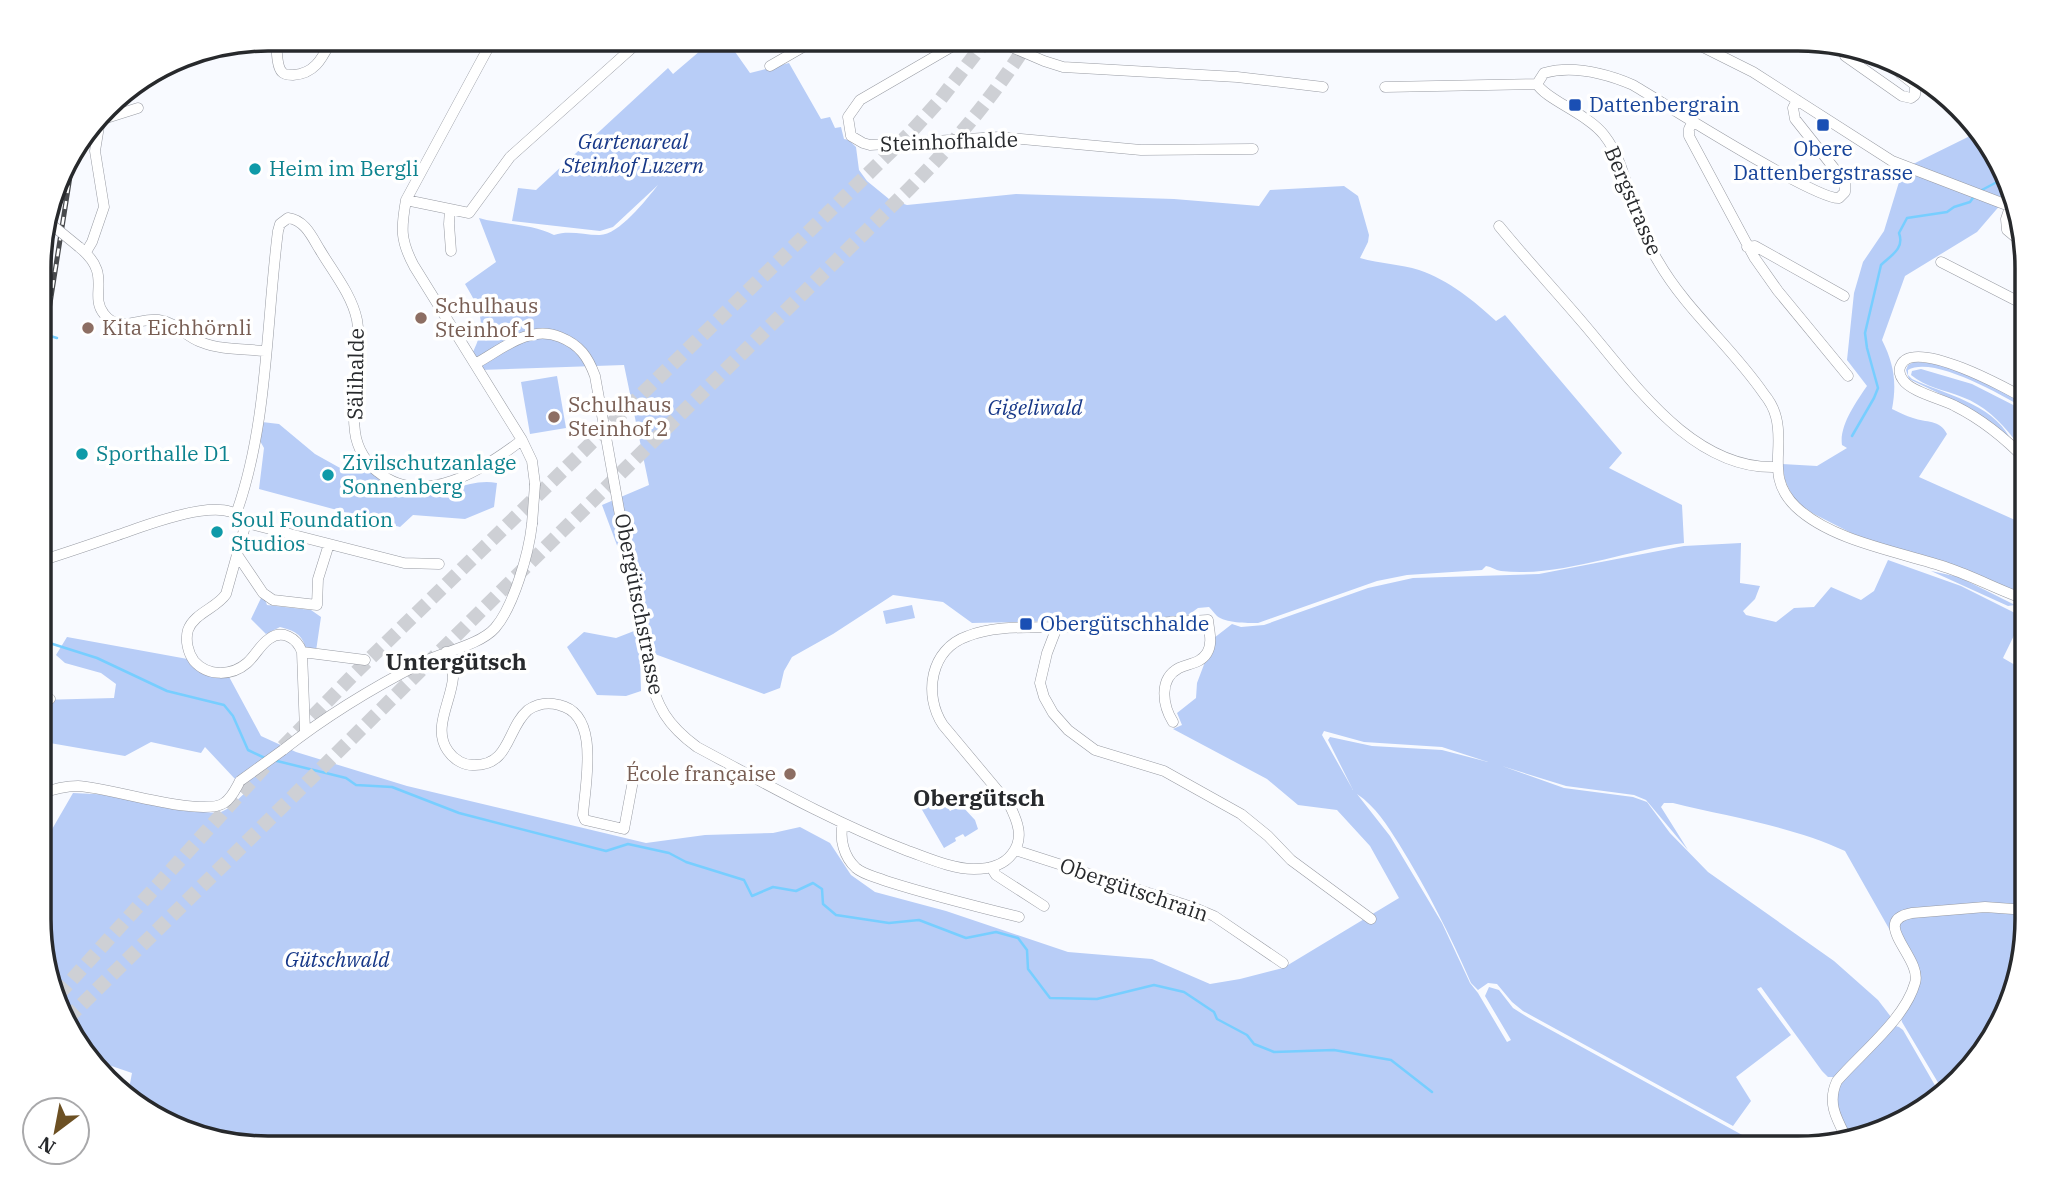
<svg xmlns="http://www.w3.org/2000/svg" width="2066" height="1187" font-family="'IBM Plex Serif',serif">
  <rect width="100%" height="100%" fill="#f8faff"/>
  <path fill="#b8cdf7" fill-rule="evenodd" d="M714,39H726L750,73L789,63L821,119L830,117L835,128L841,127L844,139L849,140L856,147L859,170L867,181L889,199L907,205L1016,194L1174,199L1259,206L1270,190L1344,186L1358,196L1369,235L1368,242L1360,258C1380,264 1401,264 1419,270C1449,280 1474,301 1496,321L1505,315L1622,453L1609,468L1682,505L1684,543C1626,550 1558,578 1501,571C1495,570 1492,567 1486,566L1482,570L1407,575L1377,581L1258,623C1247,623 1225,623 1217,616C1214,613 1212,610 1209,607L1198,608L1184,618L972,623L943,602L893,595L833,634L792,657L784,671L780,688L764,694L652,653L640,657L641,691L626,696L597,695L567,647L584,632L616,638L647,626L602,505L649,485L624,365L480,370L473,352C487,323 481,311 465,284L496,262L479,218C503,225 531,223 554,235C569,230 583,235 599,235C618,236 646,200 658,185L613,227L600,231L512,221L518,188L536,190L668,68L673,74Z
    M1982,135L1989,141L2008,196L1977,232L1905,276L1882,340C1894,364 1897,383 1892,409C1899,412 1906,416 1913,418C1926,423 1940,419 1947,434L1919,477L2024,524L2020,532L2027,537V597L1867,541L1812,513L1797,502L1791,493L1785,480L1782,464L1817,466L1847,448L1842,445C1839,426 1856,402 1867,386L1847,360L1854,293L1863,262L1884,231L1903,169L1970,136Z
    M1914,362C1954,362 1995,384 2027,405V410C2004,396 1933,355 1908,370V375L1912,379C1946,395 1991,403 2010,438L1953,400L1909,379L1906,370L1908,365Z
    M1921,369L1972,384L2027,412V441L2020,434L2014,439C2000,421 1984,405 1962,397C1945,390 1925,387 1911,375L1912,371Z
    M557,376L566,428L530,434L521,382Z
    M262,422L279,424L315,454L349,473L362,464C391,491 414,495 453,488C469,485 480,480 497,483L494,507L465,519L413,515L400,527L259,489L264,448L260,441Z
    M1741,543L1740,583L1760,586L1755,599L1743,611L1746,615L1776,622L1794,608L1814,607L1831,587L1861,600L1874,591L1888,560L1961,586L2023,617L2003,658L2027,672V908L1899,913C1885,920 1891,930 1896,941L1845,851C1791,826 1730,817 1673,803H1664L1661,807L1688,850L1646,800L1634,795L1566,786L1502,766L1564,788L1633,797L1647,802L1670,833L1708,872L1834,961L1878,1000L1891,1017L1835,1077H1828L1822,1071L1761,987L1757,989L1791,1035L1736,1077L1751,1101L1733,1126L1523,1011L1512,1002L1497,984L1488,983L1478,990L1471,983C1450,935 1427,889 1399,844C1387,825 1376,807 1357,794L1390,836L1442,923L1470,983L1478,993L1507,1042L1511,1040L1485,996L1489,987L1499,990L1513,1008L1529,1018L1766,1148H267L154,1118L128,1094L132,1073L91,1059L77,1046L40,949V850L73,793L135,796L148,803L187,811L219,813L229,808L250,788L244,781L235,779L205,747L201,753L151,742L125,756L44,742L40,700L114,698L116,684L101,673L65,663L56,655L67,637L193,660L227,673L261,736L296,752L407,786L646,843L705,835L773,833L800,827L830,843L851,875L875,892L946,911L1068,952L1152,959L1210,984L1240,979L1283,968L1399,898L1370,846L1337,810L1298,805L1267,779L1173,729L1182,725L1177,713L1196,698L1197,683L1214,638L1232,624L1241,627L1264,625L1368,588L1413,578L1539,574L1684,546ZM1324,731L1364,742L1442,747L1488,762L1442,750L1372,746L1330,737L1328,740L1353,790L1322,735Z
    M1931,571L1959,577L2015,605L2008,606Z
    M261,598L265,599L267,605L311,610L321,617L316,651L306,649C302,634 295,631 280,627L266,634L251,619Z
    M912,605L915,618L886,624L883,611Z
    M928,796L941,798L950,811L961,805L975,820L978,829L965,837L963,834L955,838L956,841L944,848L921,808Z
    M1960,911L2027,912V934L1997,1033L1943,1091L1902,1022L1901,1018L1916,984L1900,940V919Z
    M1892,1025L1899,1027L1903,1030L1940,1094L1925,1110L1847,1136L1839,1120L1835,1090Z"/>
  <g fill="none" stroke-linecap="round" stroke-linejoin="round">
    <path stroke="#77ceff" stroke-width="2.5" d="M1980,191L1997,182L2000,172
      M40,333L57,338
      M1852,436L1874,398L1878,388L1867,348L1865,333L1881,265C1890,256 1905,249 1899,233L1907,218L1947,212L1954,207L1970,202L1975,195
      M40,640L97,658L167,691L224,705L233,716L248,750L267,759
      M273,760L346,778L356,785L392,787L459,813L606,851L628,844L669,853L686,862L744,880L752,896L773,887L796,891L813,883L822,889L823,904L836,915L889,923L919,920L966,938L996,932L1018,938L1027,950L1028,969L1050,998L1097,999L1154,985L1184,992L1214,1012L1217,1019L1247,1035L1254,1044L1274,1052L1334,1050L1391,1060L1432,1092"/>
    <path stroke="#ced0d5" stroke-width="14" stroke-dasharray="14 7" stroke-linecap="butt" d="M283,747L355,673L910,133L939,101L987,39
      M58,995L267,764
      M67,1019L910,188C957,140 994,96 1030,39"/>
    <g stroke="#989ba3" stroke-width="11">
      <path id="minor" d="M276,39C277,47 276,66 282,72C284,75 290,75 293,75C316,74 323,56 332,39
        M493,39L406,200C401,228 400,240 414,266L522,440L532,461L535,484
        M965,39L860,100L848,117L851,136L863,143L870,145L999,137L1141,150L1253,149
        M993,39L1044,61L1063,67L1237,77L1323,87
        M1687,39L1753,72L1892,161L2012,207
        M1845,56L1902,96L1911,98L1915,95V85L1901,74L1892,64
        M770,66L817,39
        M1537,84C1545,99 1588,114 1604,135C1623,159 1627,190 1637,218C1642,233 1650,248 1658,261C1686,310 1732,347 1764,394C1769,400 1774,409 1776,417C1785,450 1765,477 1796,507C1833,542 1902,552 1948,568C1975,577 2000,591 2027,600
        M1537,84L1544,73C1573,65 1607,74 1633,85C1662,102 1817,201 1839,198L1845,192V182L1795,119L1793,108L1797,100
        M1385,87L1537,84
        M1693,121L1689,129V136L1754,257L1778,291L1848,376
        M406,200L469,213L510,157L642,39
        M2010,207L2006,219L2007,230L2025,245
        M450,209L449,224L451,251
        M1499,226C1526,259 1555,290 1583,323C1632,380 1691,470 1776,467
        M79,247C114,275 88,294 104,314C119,334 140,317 159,320C176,322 186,337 201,342C220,350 245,349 265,351
        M1747,247L1755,246L1844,296
        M86,252L92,242L104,207L95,151L100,120L138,108
        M1941,262L2027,306
        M475,364C501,350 529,324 560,337C580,345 588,357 595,376L648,671C657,707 667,725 697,747C766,784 835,823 908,851C928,858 952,869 974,869C989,869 1003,866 1012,854C1025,838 1017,820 1009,804L943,725C923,695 930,649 968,636C995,625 1029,628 1058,627C1108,625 1158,623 1208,620C1209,631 1213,643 1207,653C1200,664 1189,663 1179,668C1158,679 1163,706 1173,722
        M2027,400C2009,389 1914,337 1901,365C1898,370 1900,376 1903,380C1911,392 1942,399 1955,406C1983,420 2006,439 2027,461
        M236,514C268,425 266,324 278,231L280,224L288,218C305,220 312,237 320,250C333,272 352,295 357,320C364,357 350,395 355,432C357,448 366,463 378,472C423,509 484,469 522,440
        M243,522L404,563L439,564
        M238,556L263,593L273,600L317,605L318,579L329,544
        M40,561C66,553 92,544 118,535C140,528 243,485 244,530L226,594C217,608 194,613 188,630C185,640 188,653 194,661C208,677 232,676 247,663C255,656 260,645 269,639C282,629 297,638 302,652L305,731
        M1057,627L1047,653L1040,683L1044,697L1053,713L1068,730L1095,750L1164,771L1241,814L1268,836L1291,860L1371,919
        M302,652L365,660
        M446,652C449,660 453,670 453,678C451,702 432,729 448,751C454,760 465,766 475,765C510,765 507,728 528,710C537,704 548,702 559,705C601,714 585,784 583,815L585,820L624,829L635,770
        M40,695L50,699
        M283,750C326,716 374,687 423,662C443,652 480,645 495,628C514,606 529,552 532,524
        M40,794C53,789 65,786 78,786C109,787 201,818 224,803C232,798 236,788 240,781
        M843,823C839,839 844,857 856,868C864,875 877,877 886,881C930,895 974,906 1019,917
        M1015,850L1195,908L1214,916L1283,963
        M991,867L996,875L1044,906
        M1846,1137C1836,1118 1827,1102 1837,1081C1861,1053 1905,1019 1915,983C1923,958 1868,921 1912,913L1985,907L2027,910"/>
    </g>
    <use href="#minor" stroke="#fff" stroke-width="10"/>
    <g stroke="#484a4d" stroke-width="5">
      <path id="rail" d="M40,367L74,151"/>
    </g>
    <use href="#rail" stroke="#fff" stroke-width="2.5" stroke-dasharray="8" stroke-linecap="butt"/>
    <g stroke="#989ba3" stroke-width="11" stroke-linecap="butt">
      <path id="minor-bridge" d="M46,220L79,247
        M532,524L535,484
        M240,781L283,750"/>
    </g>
    <use href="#minor-bridge" stroke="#fff" stroke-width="10"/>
  </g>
  <g fill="#1a4fb4" stroke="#fff" stroke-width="2.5">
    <rect x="1568" y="98" width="14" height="14" rx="3.5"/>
    <rect x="1816" y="118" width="14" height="14" rx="3.5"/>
    <rect x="1019" y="617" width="14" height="14" rx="3.5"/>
  </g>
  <g fill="#0f9aa8" stroke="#fff" stroke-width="2.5">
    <circle cx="255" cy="169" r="7"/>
    <circle cx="82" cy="454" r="7"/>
    <circle cx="328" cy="475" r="7"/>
    <circle cx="217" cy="532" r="7"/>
  </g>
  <g fill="#8d6e63" stroke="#fff" stroke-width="2.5">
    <circle cx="421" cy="318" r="7"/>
    <circle cx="88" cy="328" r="7"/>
    <circle cx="554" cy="417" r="7"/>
    <circle cx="790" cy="774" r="7"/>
  </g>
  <g text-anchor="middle" stroke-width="7" stroke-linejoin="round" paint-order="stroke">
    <g font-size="21" fill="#164399" stroke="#fff" text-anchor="start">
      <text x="1589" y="112">Dattenbergrain</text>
      <text x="1823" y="156" text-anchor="middle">Obere<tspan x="1823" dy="24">Dattenbergstrasse</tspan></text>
      <text x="1040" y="631">Obergütschhalde</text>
    </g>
    <g font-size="21" font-style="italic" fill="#173888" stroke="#fff">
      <text x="633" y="149">Gartenareal<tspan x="633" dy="24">Steinhof Luzern</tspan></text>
      <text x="1035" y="415">Gigeliwald</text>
      <text x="337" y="967">Gütschwald</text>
    </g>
    <g font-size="21" fill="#27292c" stroke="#fff">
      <text transform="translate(949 142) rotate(-2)" y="7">Steinhofhalde</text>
      <text transform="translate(1633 201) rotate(67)" y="7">Bergstrasse</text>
      <text transform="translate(356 374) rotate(-89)" y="7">Sälihalde</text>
      <text transform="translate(639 604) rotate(79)" y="7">Obergütschstrasse</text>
      <text transform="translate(1134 890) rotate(19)" y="7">Obergütschrain</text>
    </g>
    <g font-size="21" fill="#0d838f" stroke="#fff" text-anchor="start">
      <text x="269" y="176">Heim im Bergli</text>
      <text x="96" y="461">Sporthalle D1</text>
      <text x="342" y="470">Zivilschutzanlage<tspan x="342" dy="24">Sonnenberg</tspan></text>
      <text x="231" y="527">Soul Foundation<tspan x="231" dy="24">Studios</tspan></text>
    </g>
    <g font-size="21" fill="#785e54" stroke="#fff" text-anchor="start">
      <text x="435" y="313">Schulhaus<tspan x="435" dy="24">Steinhof 1</tspan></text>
      <text x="102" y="335">Kita Eichhörnli</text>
      <text x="568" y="412">Schulhaus<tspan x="568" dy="24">Steinhof 2</tspan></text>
      <text x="776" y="781" text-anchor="end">École française</text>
    </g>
    <g font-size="23" font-weight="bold" fill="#27292c" stroke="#fff">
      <text x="456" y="670">Untergütsch</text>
      <text x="979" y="806">Obergütsch</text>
    </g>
  </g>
  <path d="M0 0H2066V1187H0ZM268 51H1798A217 217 0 0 1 2015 268V919A217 217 0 0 1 1798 1136H268A217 217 0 0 1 51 919V268A217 217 0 0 1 268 51Z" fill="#fff" fill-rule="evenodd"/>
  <path fill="none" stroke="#27292c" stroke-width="3.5" d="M268 51H1798A217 217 0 0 1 2015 268V919A217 217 0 0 1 1798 1136H268A217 217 0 0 1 51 919V268A217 217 0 0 1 268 51Z"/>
  <g transform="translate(56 1131) rotate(212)"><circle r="33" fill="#ffffff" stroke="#a9a9ab" stroke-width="2"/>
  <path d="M0-5L12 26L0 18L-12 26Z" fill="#6c5023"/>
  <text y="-10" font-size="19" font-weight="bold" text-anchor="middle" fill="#27292c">N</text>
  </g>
</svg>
